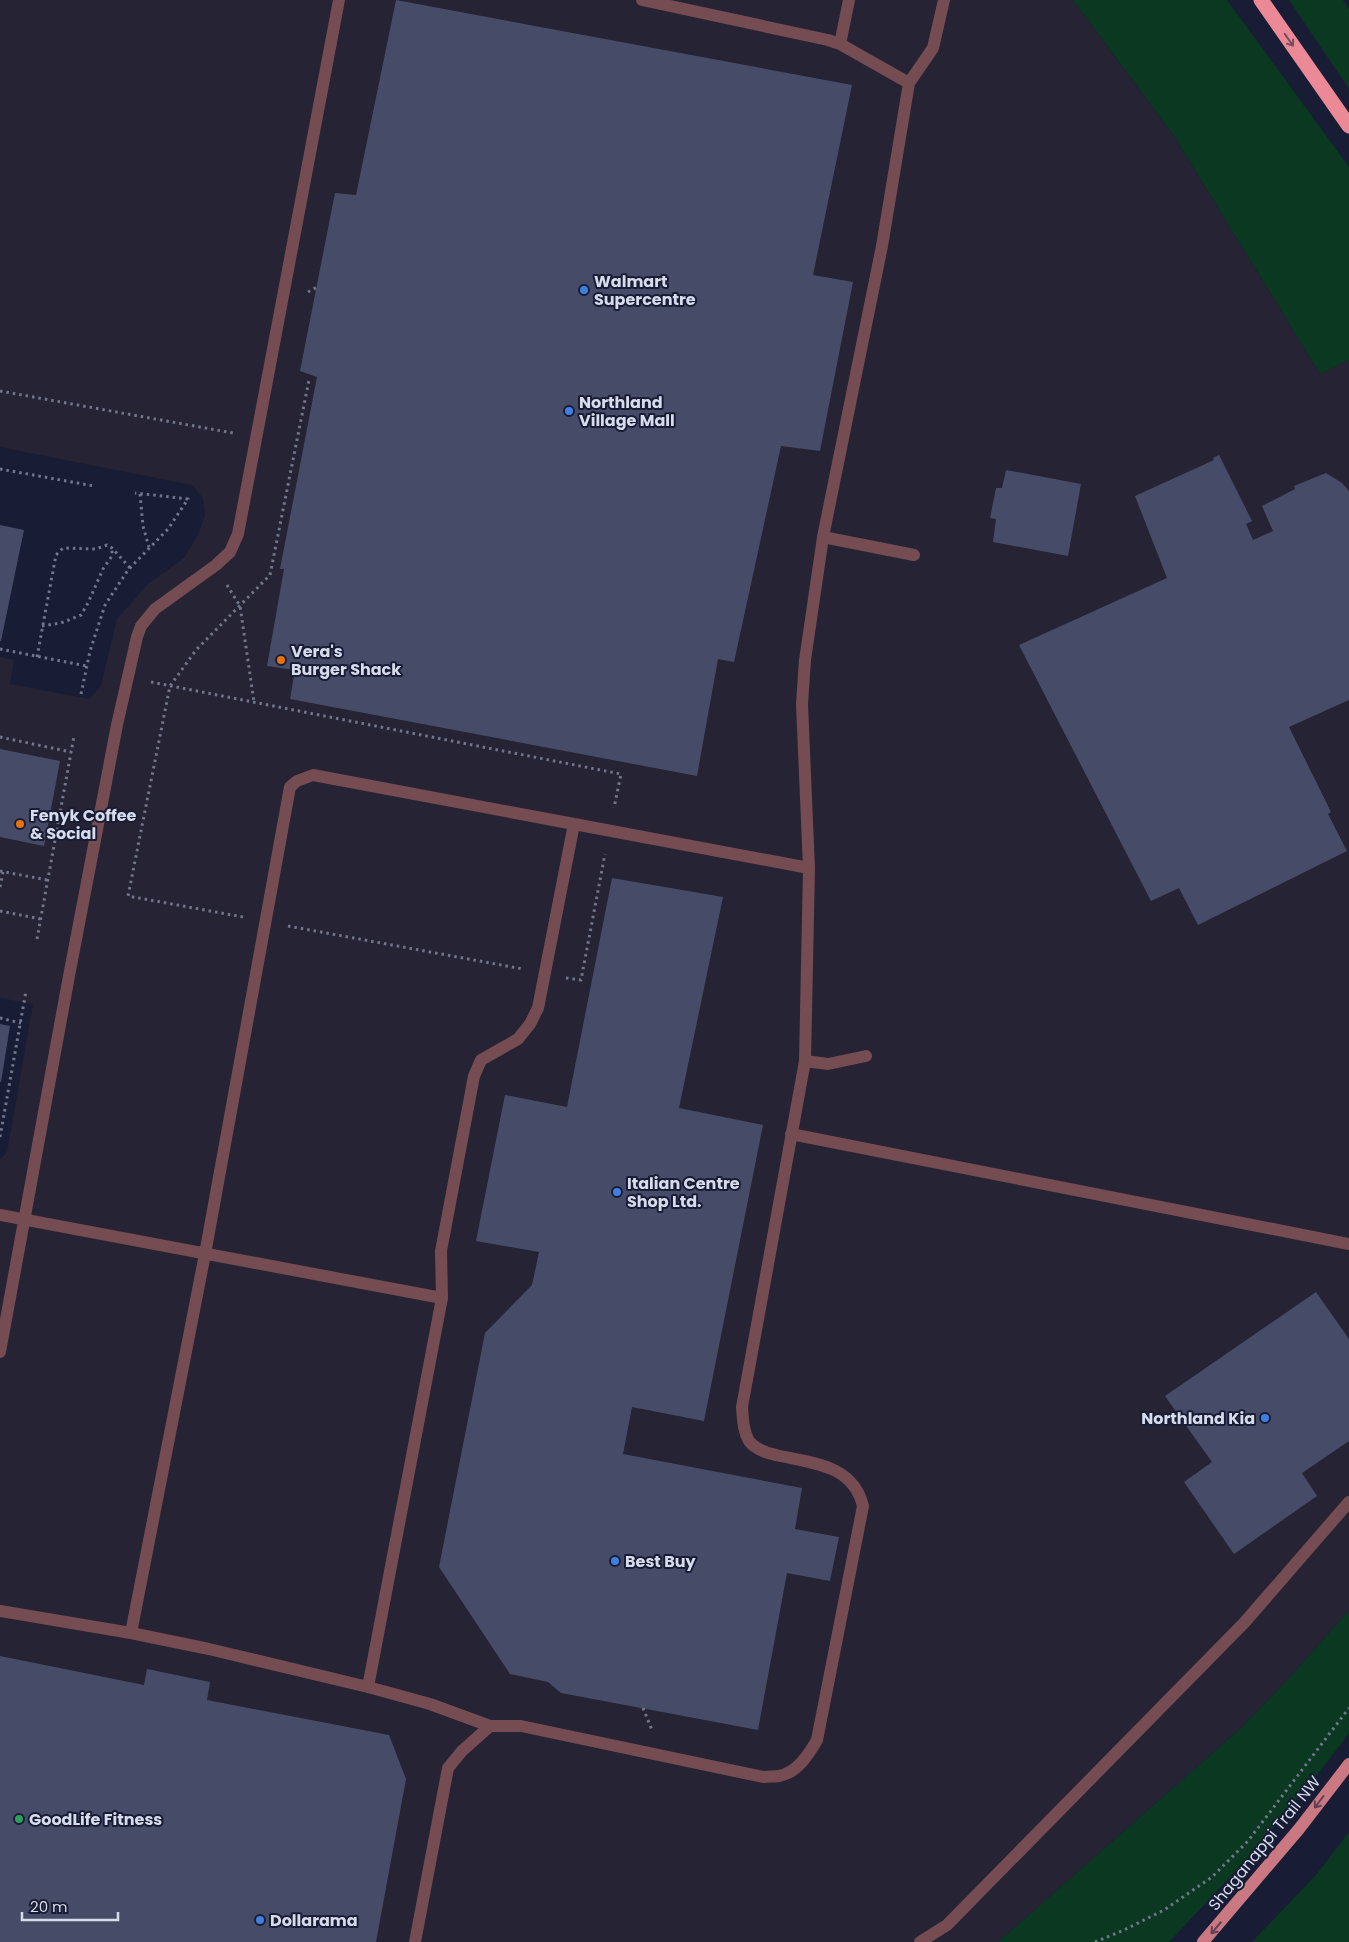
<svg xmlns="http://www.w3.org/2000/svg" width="1349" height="1942" font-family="Poppins,sans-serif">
  <rect width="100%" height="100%" fill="#181d35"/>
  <path fill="#262334" d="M0,0H1073L1174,136L1320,374L1349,360V1610L1292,1675L1241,1728L998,1942H0V1159L7,1153L33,1004L0,998V657L14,660L10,684L89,699L101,686L117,619L148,584L184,558L198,535L205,516L203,498L192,485L0,447Z"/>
  <path fill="#0a3821" d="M1073,0H1227L1349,167V360L1320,374L1174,136Z
    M1289,0H1343L1349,9V89Z
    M1349,1610V1733L1325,1765L1251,1855L1169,1942H998L1241,1728L1292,1675Z
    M1349,1832V1942H1252L1316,1875Z"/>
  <path fill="#464c68" d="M396,0L852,85L813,275L853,282L820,451L781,446L734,662L718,659L697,776L290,699L295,670L267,666L284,569H280L317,377L300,371L335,193L356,195Z
    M1219,455L1252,521L1246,524L1253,540L1273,531L1262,506L1295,489L1294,486L1326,473L1342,483L1349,491V700L1289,727L1331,812L1328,814L1347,851L1198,925L1179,888L1151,901L1019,645L1167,578L1135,496L1214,460L1213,458Z
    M1006,470L1081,484L1068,556L993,542L996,519L990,518L996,488H1002Z
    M0,525L24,530L1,641H0Z
    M0,749L60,761L44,846L0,837Z
    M612,878L723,897L679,1108L763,1125L704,1421L632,1407L623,1454L802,1488L795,1529L839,1537L830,1581L787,1573L758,1730L561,1693L548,1682L510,1674L439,1567L485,1333L532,1285L539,1252L476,1241L505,1095L567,1107Z
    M0,1024L10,1026L1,1082H0Z
    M1316,1292L1349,1339V1441L1302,1473L1317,1496L1234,1554L1184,1482L1212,1462L1165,1396Z
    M0,1656L144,1685L147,1669L210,1682L207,1700L389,1735L406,1779L376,1942H0Z"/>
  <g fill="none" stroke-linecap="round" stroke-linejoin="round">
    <path stroke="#71768b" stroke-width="3" stroke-dasharray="2.5 4" stroke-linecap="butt" d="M308,292L317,287
      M0,391L233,433
      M0,469L94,486
      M140,494L143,526L149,547
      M227,585L240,606L254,702
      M42,626L61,623L81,615L88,603L103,569L112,556V548
      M0,649L87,666
      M37,657L56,555L63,548L96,549L107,545L112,548L130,568
      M151,682L621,774L614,808
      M81,694L90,651L105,605L128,570L168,529L188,499L135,493
      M0,737L71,752
      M0,871L47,880
      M0,887L3,872
      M0,911L41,919
      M243,917L128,896L170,686L196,650L270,575L309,380
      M288,926L523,969
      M37,939L74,736
      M566,978L581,980L605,854
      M0,1018L21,1023
      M0,1137L26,991
      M643,1708L652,1730
      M1095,1942L1124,1930L1164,1910L1212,1877L1248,1841L1349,1708"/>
    <path stroke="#744c51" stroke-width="12" d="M642,0L828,40L840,44L909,83
      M840,44L849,0
      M823,537L914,555
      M574,824L809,868
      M805,1061L828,1064L866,1056
      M791,1134L1349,1244
      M0,1215L442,1298
      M0,1352L69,976L117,725L137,637L141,626L155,609L216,565L230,552L238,534L339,0
      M0,1611L131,1633L209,1649L368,1687L430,1704L490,1726
      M131,1633L205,1254L290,787L297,781L313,775L574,824L538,1008L530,1024L518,1039L481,1060L474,1076L441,1251L442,1298L368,1687
      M415,1942L448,1768L462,1751L490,1726H521L763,1777C768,1776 774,1777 779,1776C797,1773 809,1754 817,1740L863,1506C853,1464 811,1463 776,1455C766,1453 756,1450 749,1441C743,1431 743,1419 742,1407L805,1061L809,868L802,704L805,660L823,537L882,246L909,83L933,48L944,0
      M920,1942L947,1925L1244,1623L1349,1502"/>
    <path stroke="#ca7882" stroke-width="12" d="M1203,1942L1299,1829L1349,1764"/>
    <path stroke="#ec8996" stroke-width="15" d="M1261,0L1349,126"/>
  </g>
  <defs><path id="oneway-shaft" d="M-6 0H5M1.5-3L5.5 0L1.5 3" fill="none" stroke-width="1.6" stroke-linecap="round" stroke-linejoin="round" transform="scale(1.25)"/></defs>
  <use stroke="#774e61" href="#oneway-shaft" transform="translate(1289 40) rotate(55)"/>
  <g stroke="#5f4154">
    <use href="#oneway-shaft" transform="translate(1319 1802) rotate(127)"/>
    <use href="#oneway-shaft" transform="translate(1216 1928) rotate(130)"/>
  </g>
  <g fill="#3f7fe0" stroke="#181d35" stroke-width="2">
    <circle cx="584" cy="290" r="5"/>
    <circle cx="569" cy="411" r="5"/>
    <circle cx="617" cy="1192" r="5"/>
    <circle cx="1265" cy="1418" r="5"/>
    <circle cx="615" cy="1561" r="5"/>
    <circle cx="260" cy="1920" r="5"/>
  </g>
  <g fill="#e8710a" stroke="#181d35" stroke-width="2">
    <circle cx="281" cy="660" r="5"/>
    <circle cx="20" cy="824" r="5"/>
  </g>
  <circle fill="#2e9e5b" stroke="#181d35" stroke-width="2" cx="19" cy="1819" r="5"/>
  <g text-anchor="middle" stroke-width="4" stroke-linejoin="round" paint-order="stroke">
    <g font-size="16" font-weight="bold" fill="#d7dcec" stroke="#181d35" text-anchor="start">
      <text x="594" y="287">Walmart<tspan x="594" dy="18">Supercentre</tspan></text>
      <text x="579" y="408">Northland<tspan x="579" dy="18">Village Mall</tspan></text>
      <text x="291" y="657">Vera's<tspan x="291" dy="18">Burger Shack</tspan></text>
      <text x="30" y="821">Fenyk Coffee<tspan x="30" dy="18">&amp; Social</tspan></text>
      <text x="627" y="1189">Italian Centre<tspan x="627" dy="18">Shop Ltd.</tspan></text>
      <text x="1255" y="1424" text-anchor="end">Northland Kia</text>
      <text x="625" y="1567">Best Buy</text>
      <text x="29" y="1825">GoodLife Fitness</text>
      <text x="270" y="1926">Dollarama</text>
    </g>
    <g font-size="16" fill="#d7dcec" stroke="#181d35">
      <text transform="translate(1264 1843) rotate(-51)" y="6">Shaganappi Trail NW</text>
    </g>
  </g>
  <path d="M22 1912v8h96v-8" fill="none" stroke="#d7dcec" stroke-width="2.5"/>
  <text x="30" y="1912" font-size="15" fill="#d7dcec" stroke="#181d35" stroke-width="4" paint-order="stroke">20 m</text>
</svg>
